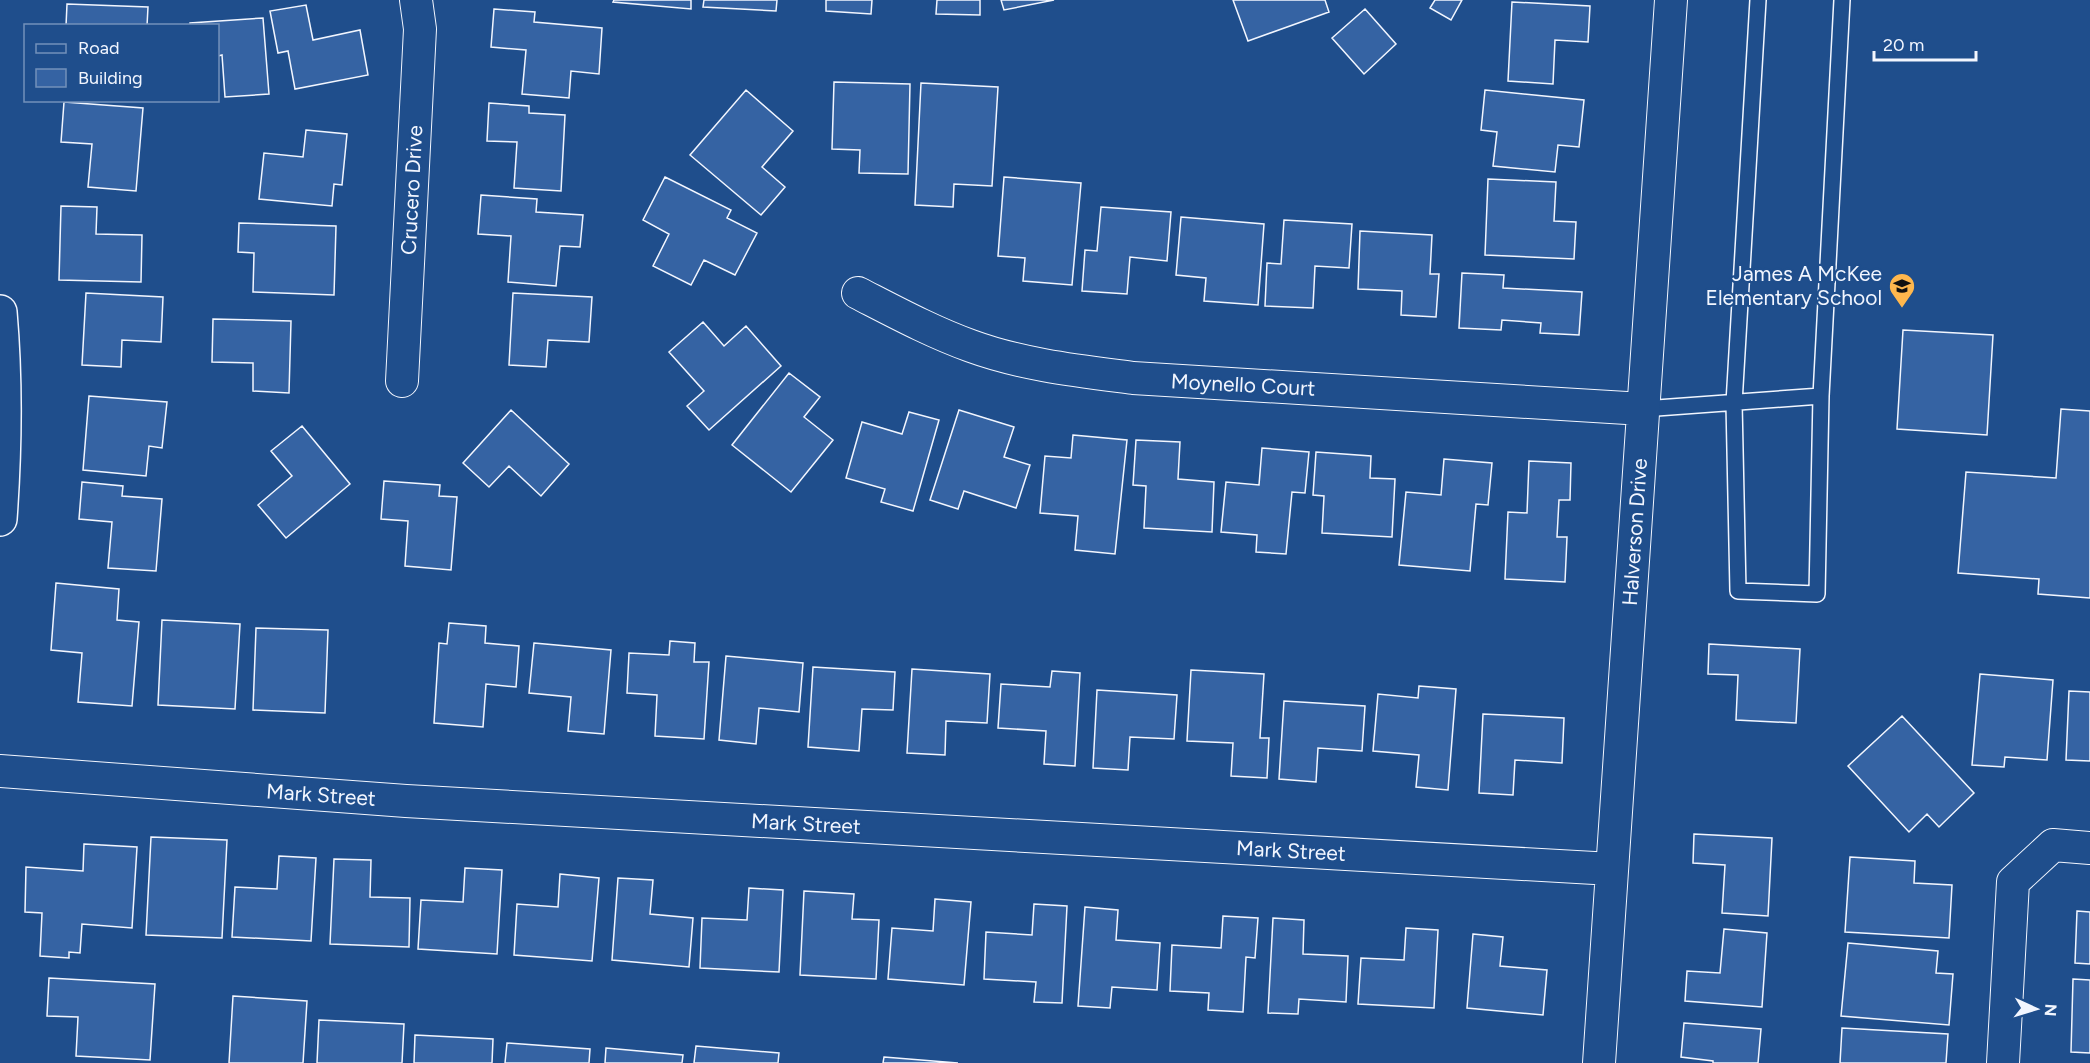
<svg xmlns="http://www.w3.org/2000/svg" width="2090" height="1063" font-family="Figtree,sans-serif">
  <rect width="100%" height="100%" fill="#1f4e8c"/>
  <path fill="#3563a3" stroke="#f2f6ff" stroke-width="1.5" d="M614,0H691V9L613,2Z
    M704,0H777L776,11L703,7Z
    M826,0H872L871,14L826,11Z
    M937,0H980V15L936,14Z
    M1001,0H1054L1004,10Z
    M1233,0H1325L1329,12L1248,41Z
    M1435,0H1462L1451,20L1430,8Z
    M1512,2L1590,6L1588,42L1555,40L1553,84L1508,81Z
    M67,4L148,7L147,26H66Z
    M306,5L313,40L360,30L368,75L295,89L288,51L278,53L270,11Z
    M494,9L535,12L534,22L602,28L599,74L571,71L569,98L522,94L526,50L491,47Z
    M1365,9L1396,44L1364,74L1332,38Z
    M263,18L269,94L225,97L222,55L218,56V26H190V23Z
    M834,82L910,84L908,174L859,173L860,150L832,149Z
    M921,83L998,87L992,186L954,184L953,207L915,205Z
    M746,90L793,131L762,167L785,187L761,215L690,155Z
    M1485,90L1584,100L1579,147L1558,145L1555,172L1493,166L1497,132L1481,130Z
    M64,102L143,108L136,191L88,187L92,144L61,142Z
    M489,103L529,106V113L565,115L561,191L514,188L517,142L487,141Z
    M306,130L347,134L342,185L334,184L332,206L259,199L264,153L303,157Z
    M665,177L731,210L727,218L757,233L735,275L704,260L691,285L653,266L669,234L643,220Z
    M1004,177L1081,183L1072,285L1023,281L1025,258L998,256Z
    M1488,179L1556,182L1554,221L1576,222L1574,259L1485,255Z
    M481,195L537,199L536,212L583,215L580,247L560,246L556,286L508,282L511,236L478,234Z
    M61,206L97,207L96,234L142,235L141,282L59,280Z
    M1101,207L1171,212L1167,261L1130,257L1127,294L1082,291L1085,250L1097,251Z
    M1181,217L1264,224L1258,305L1204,301L1206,278L1176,275Z
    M1284,220L1352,224L1349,268L1315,266L1313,308L1265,306L1267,263L1281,264Z
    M239,223L336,226L334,295L253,292L254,253L238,252Z
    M1360,231L1432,235L1430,274H1439L1436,317L1401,315L1402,291L1358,289Z
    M1462,273L1504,275L1503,288L1582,292L1579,335L1540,333L1541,323L1502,320L1501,330L1459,328Z
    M86,293L163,297L161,342L122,340L121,367L82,365Z
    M513,293L592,297L589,342L548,340L546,367L509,365Z
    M213,319L291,321L289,393L253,391V363L212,362Z
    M703,322L724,346L746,326L781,366L709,430L687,406L704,391L669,352Z
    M1903,330L1993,335L1987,435L1897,429Z
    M789,373L820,397L804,417L833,440L791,492L732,445Z
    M89,396L167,402L162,448L149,446L146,476L83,470Z
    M2061,409L2090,411V598L2038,594L2039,579L1958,573L1966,472L2056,478Z
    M511,410L569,464L541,496L509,466L489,487L463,463Z
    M959,410L1014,427L1004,457L1030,465L1016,508L964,491L958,509L930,500Z
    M909,412L939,420L913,511L881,502L885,489L846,478L862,422L902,434Z
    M302,426L350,484L286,538L258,505L292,476L271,451Z
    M1073,435L1127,440L1115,554L1075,550L1078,516L1040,513L1045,456L1071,458Z
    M1136,440L1180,442L1178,479L1214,482L1212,532L1144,528L1146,486L1133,485Z
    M1262,448L1309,452L1305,493L1292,492L1286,554L1256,552L1257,535L1221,532L1226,482L1259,485Z
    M1316,452L1371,456L1370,478L1395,479L1392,537L1322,533L1324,496L1313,495Z
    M1444,459L1492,463L1488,505L1476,504L1470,571L1399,565L1406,492L1441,495Z
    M1529,461L1571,463L1570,500H1559L1557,537H1567L1565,582L1505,579L1508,512L1527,513Z
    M384,481L440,485L439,496L457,497L451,570L405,566L408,521L381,519Z
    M82,482L123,486L122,496L162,499L156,571L108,568L112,522L79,519Z
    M56,583L119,589L117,620L139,622L132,706L78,702L82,653L51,650Z
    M162,620L240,624L235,709L158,705Z
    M449,623L486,626L485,643L519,646L516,687L486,684L483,727L434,723L439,643L447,644Z
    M256,628L328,630L325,713L253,710Z
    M670,641L695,643L694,662H709L704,739L655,736L657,695L627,693L629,653L669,655Z
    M534,643L611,650L604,734L568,731L571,697L529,693Z
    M1709,644L1800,649L1796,723L1736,720L1738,675L1708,674Z
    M726,656L803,663L799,712L759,708L756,744L719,740Z
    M813,667L895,672L893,710L862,709L859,751L808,747Z
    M912,669L990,674L987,723L946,721L945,755L907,753Z
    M1191,670L1264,674L1260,738H1269L1267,778L1231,776L1233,743L1187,741Z
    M1052,671L1080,673L1075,766L1044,764L1046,731L998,728L1001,684L1050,687Z
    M1980,674L2053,680L2047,760L2005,757L2004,767L1972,765Z
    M1419,686L1456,689L1448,790L1416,787L1419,755L1373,751L1378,694L1418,698Z
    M1097,690L1177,695L1174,739L1130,737L1128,770L1093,768Z
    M2069,691L2090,692V761L2066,760Z
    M1284,701L1365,706L1362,751L1318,748L1316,782L1279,779Z
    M1483,714L1564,718L1562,763L1515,760L1513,795L1479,793Z
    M1902,716L1974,793L1939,827L1927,814L1909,832L1848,766Z
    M1694,834L1772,838L1768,916L1722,913L1725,865L1693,863Z
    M151,837L227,840L222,938L146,935Z
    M84,844L137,847L132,928L82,924L80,953L69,952V958L40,956L42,913L25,912L26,867L83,871Z
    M279,856L316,858L311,941L232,937L235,887L277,889Z
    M1850,857L1915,861L1914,883L1952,885L1949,938L1845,932Z
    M334,859L371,860L370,897L410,898L409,947L330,944Z
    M465,868L502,870L497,954L418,949L421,900L463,902Z
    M560,874L599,878L592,961L514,955L517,904L558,907Z
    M618,878L653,880L650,914L693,918L689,967L612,960Z
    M749,888L783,890L779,972L700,968L702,918L747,920Z
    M804,891L854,894L852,919L879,920L876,979L800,975Z
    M935,899L971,902L964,985L888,979L892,928L933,931Z
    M1034,904L1067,906L1062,1003L1034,1002L1036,982L984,979L986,932L1032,935Z
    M1085,907L1118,910L1116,940L1160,943L1157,990L1112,987L1110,1008L1078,1006Z
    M2077,911L2090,912V964L2075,963Z
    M1223,916L1258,918L1255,958L1246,957L1243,1012L1208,1010L1209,993L1170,991L1172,945L1221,948Z
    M1273,918L1304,920L1303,954L1348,956L1346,1002L1299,999L1298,1014L1268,1013Z
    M1406,928L1438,930L1434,1008L1358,1004L1361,958L1404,960Z
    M1724,929L1767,933L1762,1007L1685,1001L1687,971L1720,973Z
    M1473,934L1503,937L1500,966L1547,970L1543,1015L1467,1008Z
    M1848,943L1938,951L1936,973L1953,974L1949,1025L1841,1016Z
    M49,978L155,984L150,1060L76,1056L78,1017L47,1016Z
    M2073,979L2090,980V1053L2071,1052Z
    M233,996L307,1001L303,1063H229Z
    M319,1020L404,1024L402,1063H317Z
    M1684,1023L1761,1029L1758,1063H1713V1061L1681,1057Z
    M1842,1028L1948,1034L1946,1063H1840Z
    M415,1035L493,1039L492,1063H414Z
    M507,1043L590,1049L589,1063H505Z
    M696,1046L779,1053L778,1063H694Z
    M606,1048L683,1055L682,1063H605Z
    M884,1057L958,1063H883Z"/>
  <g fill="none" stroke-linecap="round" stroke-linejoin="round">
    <g stroke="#f2f6ff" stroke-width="18">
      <path id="lane" d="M1758,0L1734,403L1738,591L1817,594L1821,396
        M1643,409L1821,396L1842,0"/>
    </g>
    <g stroke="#f2f6ff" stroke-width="34">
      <path id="street" d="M858,293C895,312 932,332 971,346C1023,365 1079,371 1133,378L1643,409
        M402,381L420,29L416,0
        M0,771L406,801L1612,869
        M1599,1063L1671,0
        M2003,1063L2013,882L2053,845L2090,848"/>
    </g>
    <g stroke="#f2f6ff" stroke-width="36">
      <path id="secondary" d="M0,312C6,381 5,450 0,519"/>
    </g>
    <use href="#lane" stroke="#1f4e8c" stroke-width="15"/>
    <use href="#street" stroke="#1f4e8c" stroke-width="32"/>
    <use href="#secondary" stroke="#1f4e8c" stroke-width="33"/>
  </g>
  <defs>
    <g id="school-pin" transform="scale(1.35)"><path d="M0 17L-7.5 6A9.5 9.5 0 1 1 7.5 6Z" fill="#ffb74d" stroke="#1f4e8c"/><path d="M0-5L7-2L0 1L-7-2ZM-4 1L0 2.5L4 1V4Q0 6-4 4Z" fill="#111"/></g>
  </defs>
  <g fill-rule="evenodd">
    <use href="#school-pin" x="1902" y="286"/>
  </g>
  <g text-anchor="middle" stroke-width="4.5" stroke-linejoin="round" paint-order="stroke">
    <g font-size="21" fill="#f2f6ff" stroke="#1f4e8c">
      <text transform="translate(412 190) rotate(-87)" y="7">Crucero Drive</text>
      <text transform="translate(1243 385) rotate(3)" y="7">Moynello Court</text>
      <text transform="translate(1635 532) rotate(-86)" y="7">Halverson Drive</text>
      <text transform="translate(321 795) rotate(4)" y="7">Mark Street</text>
      <text transform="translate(806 824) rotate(3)" y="7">Mark Street</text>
      <text transform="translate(1291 851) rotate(3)" y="7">Mark Street</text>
    </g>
    <g font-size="21" fill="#f2f6ff" stroke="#1f4e8c" text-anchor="end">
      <text x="1882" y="281">James A McKee<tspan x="1882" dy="24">Elementary School</tspan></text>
    </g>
  </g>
  <rect x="24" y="24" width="195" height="78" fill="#1f4e8c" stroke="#7391ba" stroke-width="1.5"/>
  <rect x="36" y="44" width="30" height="9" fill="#1f4e8c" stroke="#7391ba" stroke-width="1.5"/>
  <text x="78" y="54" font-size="18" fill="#f2f6ff">Road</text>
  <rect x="36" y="69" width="30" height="18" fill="#3563a3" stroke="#7391ba" stroke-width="1.5"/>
  <text x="78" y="84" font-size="18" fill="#f2f6ff">Building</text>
  <g transform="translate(2036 1009) rotate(94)" stroke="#1f4e8c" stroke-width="4.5" paint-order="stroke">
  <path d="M0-4.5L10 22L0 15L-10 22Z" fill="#f2f6ff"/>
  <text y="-9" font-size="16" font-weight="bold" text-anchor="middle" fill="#f2f6ff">N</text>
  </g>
  <path d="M1874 51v9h102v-9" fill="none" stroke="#f2f6ff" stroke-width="3"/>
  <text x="1883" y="51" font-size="18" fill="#f2f6ff" stroke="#1f4e8c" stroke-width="4.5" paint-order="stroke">20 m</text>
</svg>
